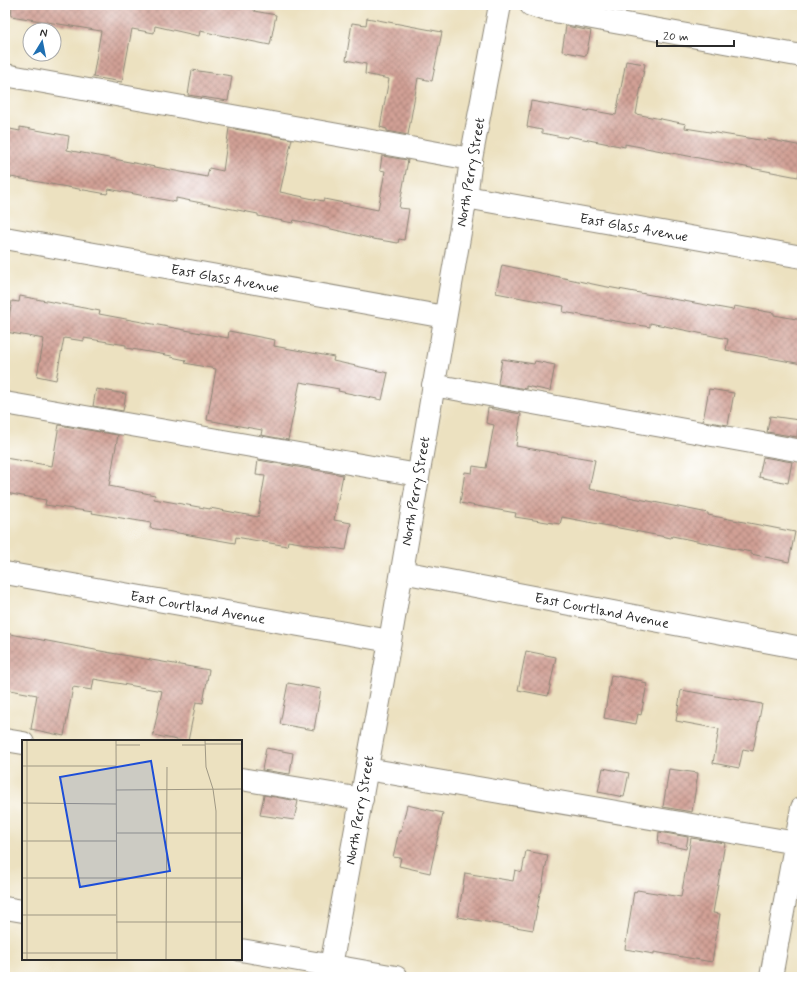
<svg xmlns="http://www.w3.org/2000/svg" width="807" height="982" font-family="Mynerve,sans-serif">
  <defs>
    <pattern id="building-cross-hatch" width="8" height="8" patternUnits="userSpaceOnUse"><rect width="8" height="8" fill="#d1a095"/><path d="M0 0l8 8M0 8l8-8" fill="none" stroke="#aa837a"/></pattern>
  </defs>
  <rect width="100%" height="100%" fill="#fff"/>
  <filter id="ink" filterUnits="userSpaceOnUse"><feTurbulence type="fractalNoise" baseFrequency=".025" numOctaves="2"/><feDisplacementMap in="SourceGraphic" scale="8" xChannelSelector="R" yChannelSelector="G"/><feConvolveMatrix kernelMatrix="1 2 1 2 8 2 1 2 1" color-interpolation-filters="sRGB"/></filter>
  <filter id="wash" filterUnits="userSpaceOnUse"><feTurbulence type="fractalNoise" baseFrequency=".012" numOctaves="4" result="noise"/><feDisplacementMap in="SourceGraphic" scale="16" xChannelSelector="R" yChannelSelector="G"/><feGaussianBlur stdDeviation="0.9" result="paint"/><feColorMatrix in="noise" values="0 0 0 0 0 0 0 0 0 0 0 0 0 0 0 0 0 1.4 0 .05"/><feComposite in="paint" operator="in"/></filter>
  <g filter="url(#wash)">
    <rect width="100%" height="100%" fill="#ece1c0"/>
    <g id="blocks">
      <path fill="url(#building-cross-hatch)" d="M12,5H244L255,7L254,11L276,15L270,45L200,31L199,36L155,26L154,33L132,29L122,82L93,77L101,31L11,16Z
        M367,18L442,32L432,81L418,78L408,135L387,131V129L380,127L389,79L365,74L366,64L346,60L352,23L366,25Z
        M566,26L591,31L586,56L562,51Z
        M626,61L645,64L636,114L686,124L685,128L766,141L767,139L802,146V155L798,177L625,144V147L568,136L567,138L542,133V130L527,127L531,101L588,111L589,110L616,115Z
        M192,70L232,76L228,101L188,95Z
        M20,127L69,136L67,150L207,177L209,168L223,171L229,128L292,139L280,192L323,201L324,199L378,210L385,171L380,170L382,156L408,160L399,208L409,209L404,240L399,239L398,243L373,239L294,220L293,223L258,216V214L176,198V202L109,189L107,194L5,176V128L20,131Z
        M502,265L602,286L733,310L734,306L774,313V315L802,320V364L726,350L728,339L650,323V327L563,312L564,306L496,293Z
        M20,296L100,311L99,314L228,338L229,331L275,340L274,346L334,357L333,361L388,373L382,400L338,391L339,389L300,382L288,440L261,435L262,430L207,420L216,369L185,363L186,360L171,357L172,356L126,348V345L84,338V341L64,338L56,380L37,376L44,339L6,332L12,301L19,302Z
        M502,359L534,364L535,361L555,365L550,391L526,386V389L498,384Z
        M96,389L126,394L123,411L93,406Z
        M709,389L734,393L728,425L703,421Z
        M488,408L521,414L516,446L595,460L589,489L708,513V515L795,532L789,562L751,554V552L672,536L671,538L562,517L560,524L515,517L516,513L460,503L465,472L472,473L473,466L486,468L494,425L486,423Z
        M770,416L799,420L797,437L767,432Z
        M59,425L118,435L109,486L155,495L154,499L210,509V508L258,517L265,476L256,475L258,460L343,475L334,520L351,523L346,550L288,541L287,546L236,537L235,543L150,528L151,523L92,513L93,512L45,505L46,500L5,493V458L52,466Z
        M763,457L792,462L788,483L759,477Z
        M5,633L111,653L209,670L203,703L196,702L188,741H182L153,735L162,691L94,679L92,690L73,687L64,736L31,729L37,695L5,689Z
        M526,651L556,657L548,696L518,690Z
        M611,675L643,681V683L647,684L641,715L638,714L636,724L604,718Z
        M288,683L321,689L314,730L280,724Z
        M681,690L762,704L753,751L743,749L739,768L713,763L719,729L676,721Z
        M266,748L293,753L290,774L262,770Z
        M603,768L629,773L624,797L598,792Z
        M669,769L698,773L692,812L663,807Z
        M264,795L298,801L294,820L260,815Z
        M407,805L443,813L430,873L399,866L401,858L393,857L399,831H401Z
        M659,832L688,837L686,849L658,843Z
        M691,838L725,843L713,913L720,914L712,962L654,952V954L625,949L634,891L636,892L637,890L681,897Z
        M526,851L548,855L541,893H540L533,930L458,917L465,873L513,881L515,870L522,872Z"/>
    </g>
  </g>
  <g filter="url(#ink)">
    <use href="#blocks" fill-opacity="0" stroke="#8c8676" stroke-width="1"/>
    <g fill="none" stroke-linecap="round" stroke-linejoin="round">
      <g stroke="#8c8676" stroke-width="24">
        <path id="minor" d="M531,5L543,9L802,56
          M5,75L471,159
          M466,197L802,257
          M5,238L445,317
          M433,385L802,451
          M5,403L418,475
          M402,572L802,648
          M5,573L390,641
          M5,740L23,743
          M367,769L802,844
          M241,779L362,799
          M5,908L23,911
          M241,950L396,977
          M329,977L390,641L466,197L471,159L500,5
          M771,977L802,808"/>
      </g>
      <use href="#minor" stroke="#fff" stroke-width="22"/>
    </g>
  </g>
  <g text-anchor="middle" stroke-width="4" stroke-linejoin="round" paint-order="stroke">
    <g font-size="14" fill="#2b2b2b" stroke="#fff">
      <text transform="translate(470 172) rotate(-80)" y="5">North Perry Street</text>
      <text transform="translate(634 227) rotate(10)" y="5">East Glass Avenue</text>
      <text transform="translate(225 278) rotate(10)" y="5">East Glass Avenue</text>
      <text transform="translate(415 491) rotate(-80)" y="5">North Perry Street</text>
      <text transform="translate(198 607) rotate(10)" y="5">East Courtland Avenue</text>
      <text transform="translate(602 610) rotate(11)" y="5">East Courtland Avenue</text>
      <text transform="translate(359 810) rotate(-80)" y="5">North Perry Street</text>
    </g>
  </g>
  <g transform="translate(22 740)">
    <rect width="220" height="220" fill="#ece1c0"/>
    <path fill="none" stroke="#9f9884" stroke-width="1" d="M94,0L95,220M183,0L184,27L191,49L194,71V220M183,4H220M94,5H118M160,5H183M0,26H94M94,50L220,49M0,63L94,64M95,93H220M0,101H95M0,138H220M0,175H94M94,182H220M0,213H94M5,220V0M144,220L145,27"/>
    <path fill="#1d4ed8" fill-opacity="0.15" stroke="#1d4ed8" stroke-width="2" d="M129,21L148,131L58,147L38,37Z"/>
    <rect width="220" height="220" fill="none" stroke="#2b2b2b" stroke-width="2"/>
  </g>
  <rect width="807" height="982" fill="none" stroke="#fff" stroke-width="20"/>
  <g transform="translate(42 42) rotate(10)"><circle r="19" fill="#ffffff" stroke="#aaaaaa"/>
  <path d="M0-3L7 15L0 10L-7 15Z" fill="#1f6fb2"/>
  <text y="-6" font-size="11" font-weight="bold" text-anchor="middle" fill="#2b2b2b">N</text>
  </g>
  <path d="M657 40v6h77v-6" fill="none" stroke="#2b2b2b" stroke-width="2"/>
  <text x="663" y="40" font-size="12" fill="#2b2b2b" stroke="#ffffff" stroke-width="3" paint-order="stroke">20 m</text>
</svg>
